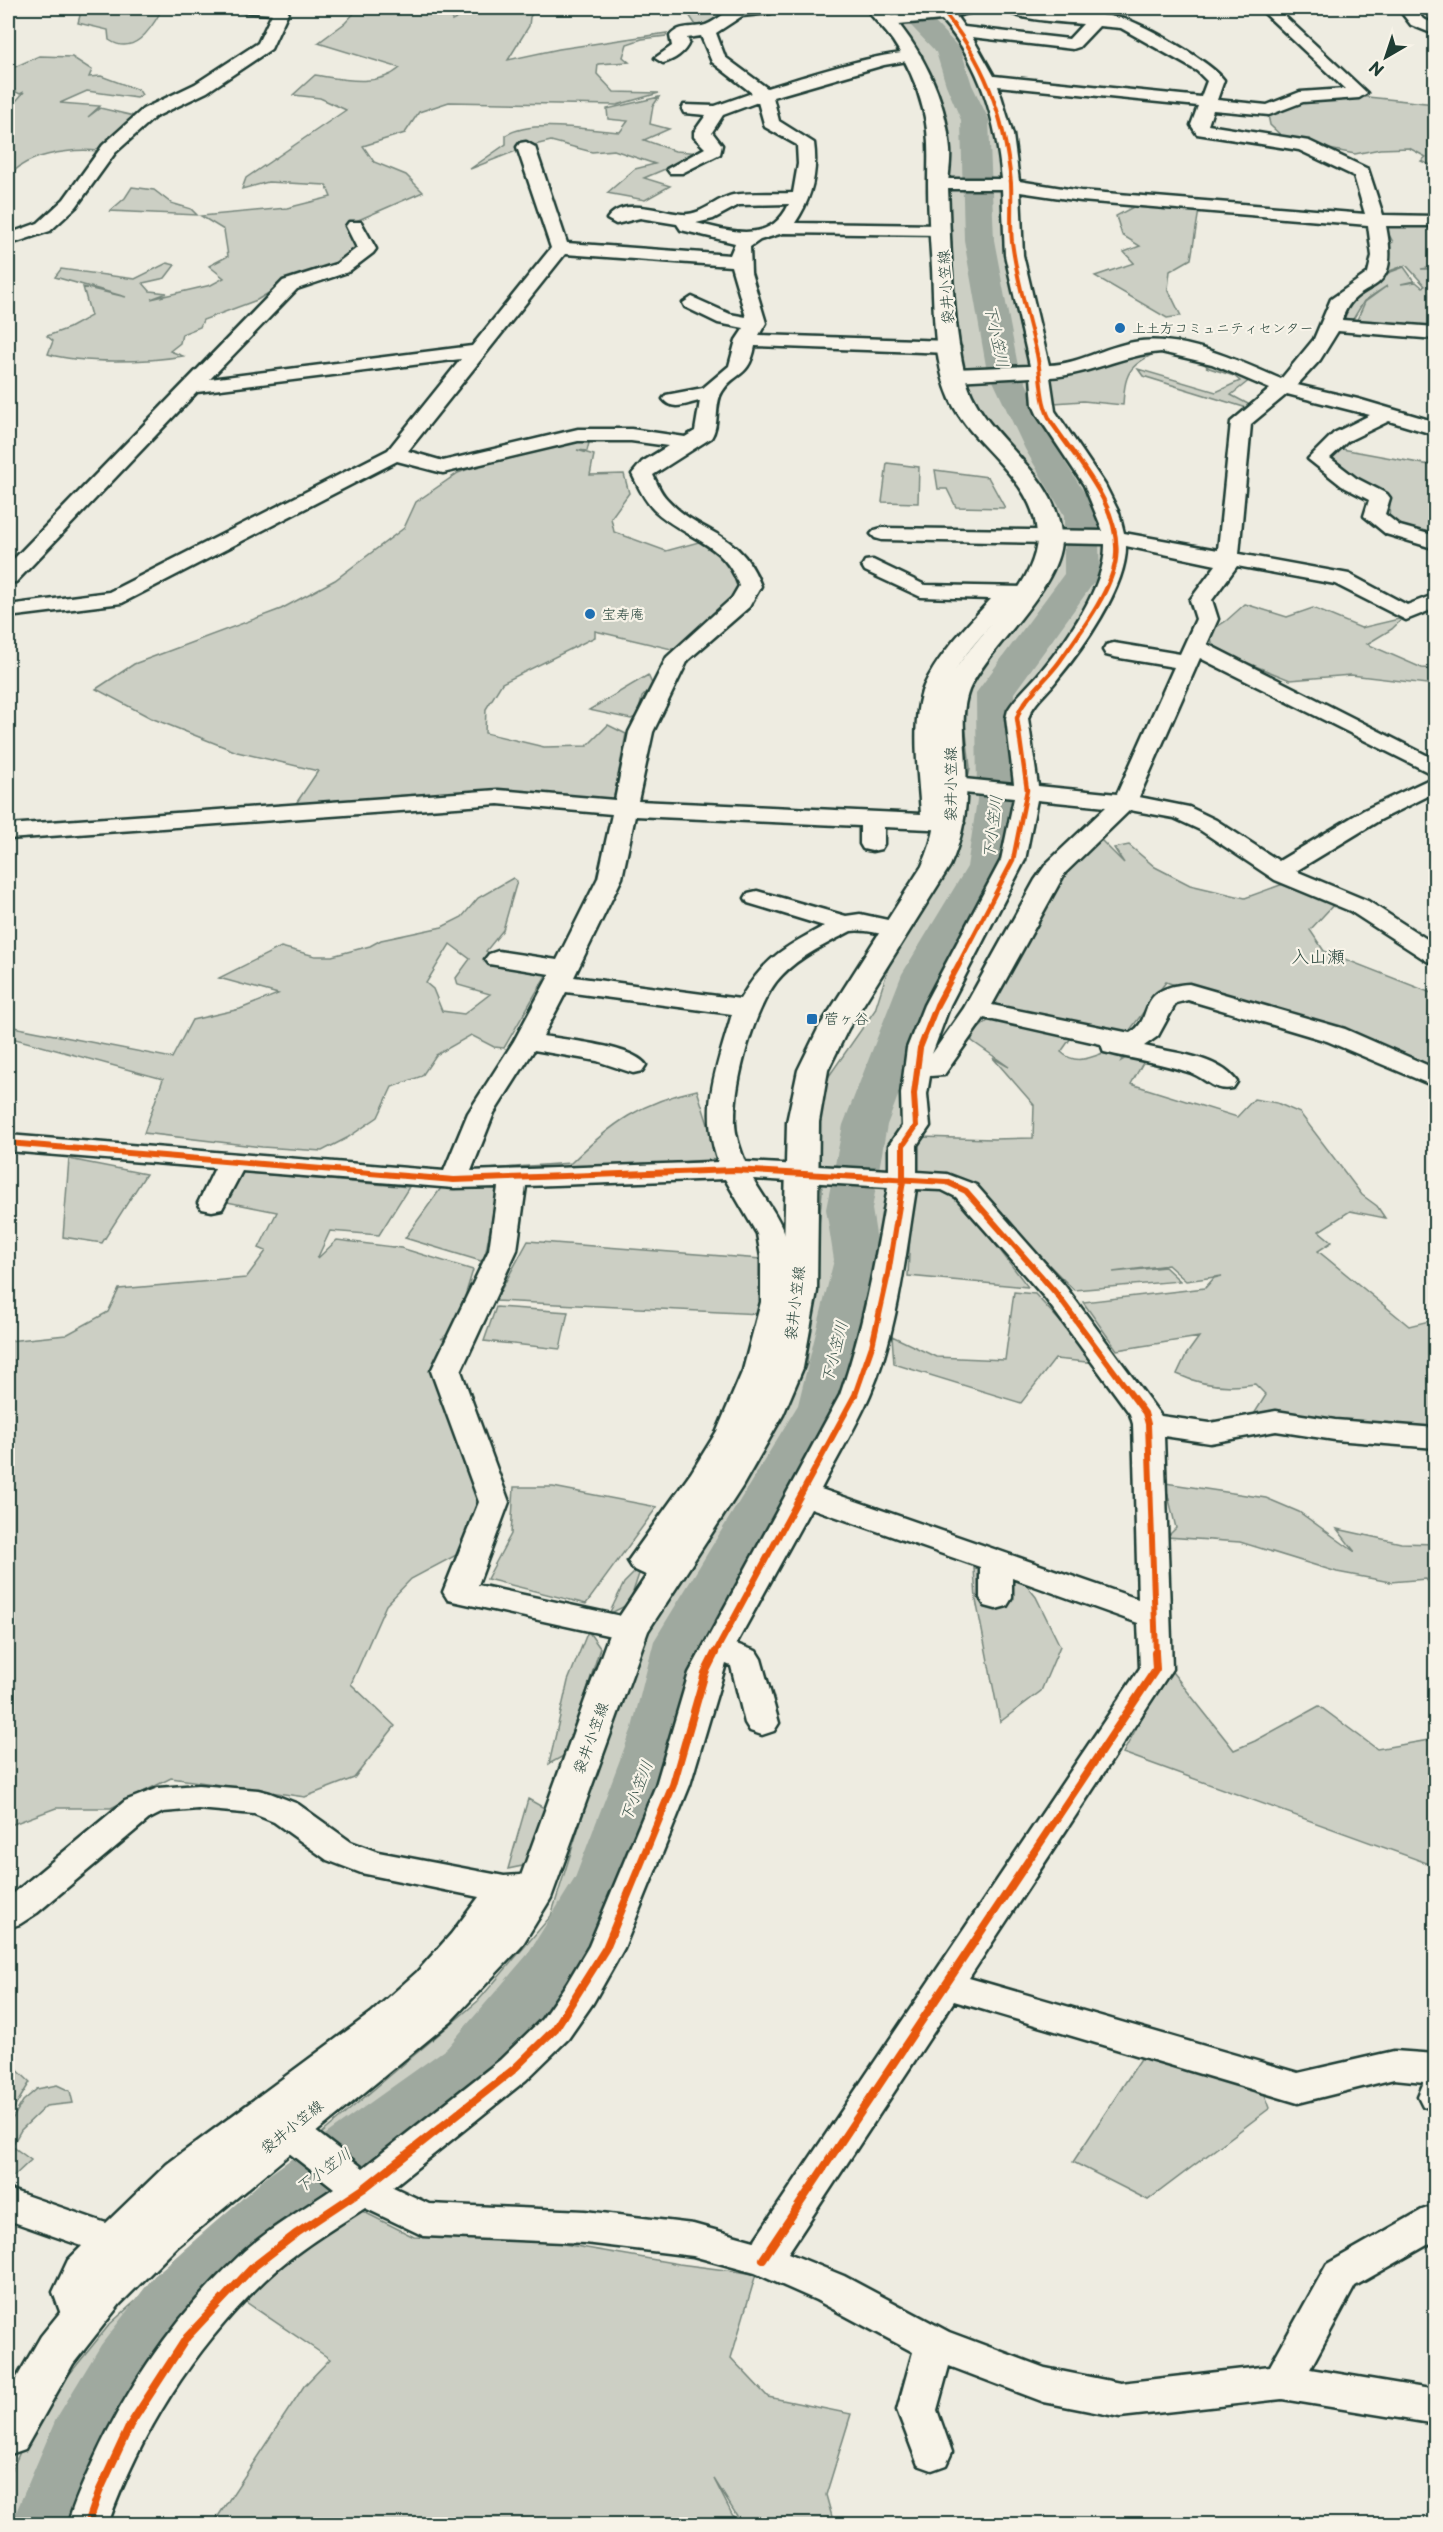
<svg xmlns="http://www.w3.org/2000/svg" width="1443" height="2532" font-family="'Playpen Sans','Klee One',sans-serif">
  <rect width="100%" height="100%" fill="#eeece1"/>
  <filter id="ink" filterUnits="userSpaceOnUse"><feTurbulence type="fractalNoise" baseFrequency=".0167" numOctaves="2"/><feDisplacementMap in="SourceGraphic" scale="12" xChannelSelector="R" yChannelSelector="G"/><feConvolveMatrix kernelMatrix="1 2 1 2 8 2 1 2 1" color-interpolation-filters="sRGB"/></filter>
  <g filter="url(#ink)">
    <path fill="#cccfc4" stroke="#76867c" stroke-width="1.5" fill-rule="evenodd" d="M82,8H191L161,11C150,31 133,56 109,40L108,30L78,23Z
      M359,8H475L456,16L436,14L452,16V21L478,8H536L530,17L529,26L508,60L559,49L667,33L666,36L642,39L627,44L623,57L629,62L598,64L597,74L614,92L659,93L617,105L449,102L419,112L405,133L363,146L374,162L406,175L423,192L347,225L358,250L335,268L280,286L257,300L203,320L200,327L182,334L180,343L170,351L183,356C150,362 81,364 48,354L53,341L47,336L69,328L91,316L83,287L126,297L55,277L61,269L135,279L167,263L175,265L165,278L143,283L150,291L167,293L151,299L211,285L224,278L209,266L228,256L224,230L201,216L287,208L331,197L326,185L268,182L242,189L246,178L346,110L320,98L293,95L315,75C341,79 377,88 400,68L318,43L345,23Z
      M680,8H726L731,12L698,28L687,12Z
      M885,8H932L968,53L991,104L1008,160L1010,271L1020,329L1052,423L1087,472L1108,563L1092,609L1046,669L1014,700L1008,732L1018,796L1005,857L937,989L910,1125L892,1158L870,1302L844,1386L582,1970L542,2022L365,2172L112,2440L77,2524H8V2478L38,2413L110,2324L321,2134L478,2001L551,1916L642,1625L756,1466L807,1364L822,1191L813,1099L875,1010L894,950L948,866L970,768L962,698L1007,628L1055,566L1060,539L1048,491L1004,443L968,395L957,321L943,116L921,56L902,27Z
      M39,56L72,57L92,70L89,77L101,76L139,90L142,95L137,98L87,91L60,103L100,106L88,117L100,108L134,116L99,151C74,148 18,154 8,181V105L17,100L24,92L20,94L8,88V70Z
      M1358,96L1435,104V167L1421,161L1426,157L1409,148L1380,149L1355,154L1287,141L1270,125L1268,115L1286,103Z
      M659,97L653,106L650,124L669,129L644,140L675,151L703,153L644,178L670,186L645,200L607,193L635,169L655,164L614,150L592,152L551,141L526,147L470,169L506,144V135C532,119 589,130 620,132L628,121L608,119L607,109Z
      M132,187L154,190L171,203L191,209L197,215L110,211L125,198Z
      M1135,206L1199,210L1191,259L1170,271L1168,289L1181,316L1167,318L1095,276L1134,263L1124,252L1140,246L1122,235L1116,216Z
      M1383,224L1435,225V267L1421,269H1435V332L1356,322L1365,302L1387,286L1364,301L1352,321L1338,324V303L1380,276L1404,267L1414,281L1401,284L1416,282L1422,287L1425,286L1406,265L1379,275L1388,245L1393,242Z
      M1148,349H1163C1131,365 1125,368 1123,405L1083,401L1054,403L1048,380Z
      M1204,360L1251,379L1231,395L1248,404L1247,408L1143,376L1138,369L1216,392L1240,381L1234,376L1206,367H1208L1200,361Z
      M590,439L587,451L577,450L594,455L590,475L624,474L629,493L611,518L614,532L666,551L706,540L749,580L684,652L595,631V637L502,683L486,709L485,733L544,747L587,746L608,725L626,734L612,807L498,790L295,805L318,771L237,752L151,718L96,689L134,664L281,609L335,580L404,528L416,502L458,473L502,456Z
      M1331,447L1435,466V536L1415,533L1389,519L1390,503L1334,462Z
      M887,463L919,467L918,503L882,502Z
      M935,470L988,477L1005,508L956,507L947,489H938Z
      M1245,604L1287,617L1313,608L1361,628L1403,618L1392,629L1367,644L1422,668L1435,669V685L1351,675L1290,680L1213,649L1210,631L1226,621Z
      M648,675L653,686L642,697L638,716L631,719L589,710Z
      M1097,836L1124,863L1114,848L1129,845L1155,867L1190,885L1245,898L1283,884L1336,902L1310,930L1324,951L1434,994L1435,1073L1166,982L1127,1034L989,1005L1061,872Z
      M513,878L517,881L503,930L486,951L498,959L548,972L504,1048L494,1047L471,1035L436,1055L422,1076L392,1087L378,1117L347,1138L322,1151L262,1147L144,1133L163,1079L8,1037V1026L172,1058L192,1020L240,1009L278,994L219,978L281,947L315,956H332L370,946L381,940L442,927L462,917L478,898ZM450,944L470,959L456,978L458,985L490,994L464,1014L442,1011L433,989L426,983Z
      M990,1019L1073,1035L1061,1052C1076,1066 1092,1057 1108,1051L1122,1059L1121,1061L1129,1056L1144,1061L1131,1084L1237,1117L1254,1099L1277,1103L1300,1113L1362,1195L1377,1206L1385,1218L1350,1211L1319,1231L1332,1242L1318,1251L1409,1326L1429,1321L1435,1328V1433L1249,1422L1266,1395L1255,1384C1229,1388 1202,1386 1177,1374L1186,1355L1199,1337L1117,1350L1083,1302L1205,1288L1214,1278L1222,1276L1186,1281L1168,1265L1113,1272L1165,1267L1180,1281L1074,1290L987,1203L912,1181L903,1145L919,1137L994,1139L1033,1138L1034,1105L993,1058L1009,1067L972,1041L971,1035Z
      M697,1090L719,1159L465,1179L474,1170L571,1163C612,1123 641,1102 697,1090Z
      M69,1159L146,1174L102,1243L63,1237Z
      M238,1172L409,1187L379,1235L330,1231L317,1259L337,1240L401,1248L473,1270L455,1329L441,1339L466,1330L446,1371L489,1514L462,1552L411,1579L386,1605L351,1684L395,1726L354,1778L305,1797L171,1778L111,1808H56L8,1826V1341L66,1335L108,1312L119,1289L246,1278L266,1251L259,1248L277,1212L222,1201Z
      M498,1187L484,1262L405,1238L441,1188Z
      M912,1189H942L967,1207L1028,1287L908,1276Z
      M528,1241L761,1259L760,1314L495,1301Z
      M1014,1292L1035,1294L1098,1363L1055,1359L1021,1403L894,1364L892,1336L936,1357L1005,1360Z
      M496,1307L568,1312L560,1349L484,1341Z
      M1165,1483L1266,1498L1299,1512L1355,1552L1337,1529L1401,1543L1435,1544V1591L1426,1579L1390,1582L1337,1572L1240,1542L1167,1537L1176,1528Z
      M514,1487H553L657,1507L586,1604L487,1579L511,1534Z
      M642,1565L629,1604L609,1614L624,1583Z
      M974,1568L1024,1582L1036,1597L1060,1646L1041,1691L1000,1722L976,1600Z
      M588,1631L600,1648L567,1754L549,1764L568,1681Z
      M1169,1668L1234,1750L1255,1741L1319,1706L1377,1749L1435,1739V1866L1123,1753Z
      M528,1799L546,1809L527,1865L508,1869Z
      M1146,2051L1264,2092L1270,2108L1148,2200L1073,2162Z
      M8,2061L30,2082L8,2118Z
      M57,2085L70,2091L73,2103L46,2106L21,2130L12,2146L31,2160L14,2176L8,2175V2126L23,2101L37,2089Z
      M352,2206L414,2237L546,2241L679,2264L756,2274L731,2358L768,2397L851,2414L826,2495L834,2524H742L714,2479L737,2524H213L304,2386L330,2359L240,2298Z"/>
    <path fill="#9fa99f" stroke="#6c7e74" stroke-width="1.5" d="M907,8H913C926,21 948,43 953,59L936,51L927,37L930,34Z"/>
    <g fill="none" stroke-linecap="round" stroke-linejoin="round">
      <path fill="#9fa99f" fill-rule="evenodd" d="M894,8H921L961,50L972,85L989,120L994,240L1018,366L1057,449L1098,515L1100,574L1014,693L1015,800L1007,867L944,974L887,1125L872,1209L880,1260L846,1405L706,1642L686,1728L630,1882L569,1987L489,2082L314,2210L198,2314L147,2385L107,2452L77,2524H11L56,2419L101,2345L154,2276L270,2174L447,2048L527,1955L575,1878L632,1728L654,1641L798,1405L834,1260L826,1209L843,1125L902,974L967,867L977,800L976,693L1064,574V515L1025,449L986,366L964,240L961,120L946,85L936,52Z"/>
      <g stroke="#1f3d34" stroke-width="5">
        <path id="minor" d="M243,8H290L271,49L207,92L155,117L115,153L76,207L50,231L8,245V234L38,223L64,199L103,145L143,109L195,84L258,43L272,14L244,12Z
          M737,8H779L771,13L742,16L716,33L725,57L767,88C789,82 909,41 921,56L919,59L884,65L773,97L779,121L814,143C818,172 812,198 795,223L941,225L950,230L941,235L783,233L760,240L750,247L751,273L766,323L759,335L950,341L960,347L950,353L755,346C749,379 735,371 722,392C714,404 720,425 711,438L653,475C657,483 660,492 667,499C700,536 740,529 761,586L749,607L688,660L653,732L638,801L921,814C919,778 910,720 924,686C939,653 967,626 991,599L921,597L865,571L862,566L865,561L873,560L925,585L1025,587L1033,589L1036,594L1033,599L1014,600C988,630 953,660 943,700V784L946,780L954,778L1014,784L1006,718L1008,710C1017,695 1030,685 1041,671C1067,640 1106,585 1105,544L882,540L875,538L871,534L875,530L882,528L1103,531L1084,485L1038,416L1033,405L1031,377L954,381L944,375L954,369L1030,366L1005,255L1002,189H938L929,184L938,179H1002C996,120 981,65 942,20L888,25L882,23L880,20L882,17L934,11L932,8H979L977,11L956,16L964,27L1069,39L1083,24C1065,22 1015,21 1003,8C1021,6 1115,14 1131,21C1153,30 1211,62 1224,80L1217,100L1267,105L1300,92L1345,89L1259,8H1276L1367,93L1359,98L1303,102L1269,115L1213,110L1208,125L1309,141L1368,169L1383,215L1436,216V226H1386C1402,305 1356,273 1342,320L1436,327V339L1338,331L1320,360L1297,385L1358,399L1436,422V435L1389,421L1348,441L1330,458L1356,478L1387,494L1390,498L1385,514L1400,526L1436,536V549L1386,534L1364,516L1369,500L1342,486L1308,459L1334,433L1370,415L1287,394L1251,424L1239,554L1349,574L1407,605L1436,594V608L1406,620L1335,584L1237,566L1212,600L1218,619L1207,644L1436,760V776L1200,658L1139,797L1189,807L1216,820L1279,861L1364,810L1436,776V792L1380,820L1296,871L1368,901L1436,945V963L1427,961L1350,911L1275,880L1200,830L1174,818L1130,810L1065,873L992,1005L1130,1033C1156,1019 1133,988 1189,984L1345,1029L1436,1069V1087L1327,1041L1188,1000L1176,1003L1158,1036L1144,1046C1173,1053 1219,1056 1237,1082L1233,1088C1214,1092 1207,1079 1191,1073C1163,1063 1132,1059 1104,1052L1101,1044L984,1018L944,1075L930,1076L927,1094L930,1126L917,1145V1172L947,1174L976,1185L1065,1286L1161,1416L1210,1423L1276,1411L1335,1420L1436,1428V1448L1335,1440L1276,1431L1210,1443L1164,1436L1172,1669L969,1978L1298,2073L1394,2051L1436,2054V2111L1423,2106L1418,2096L1424,2082L1394,2079L1298,2103L954,2001L788,2253L844,2276L949,2332L1045,2368L1120,2383L1270,2366L1327,2264L1422,2210L1436,2205V2240L1355,2286L1310,2369L1436,2390V2424L1282,2399L1120,2417L1044,2402L949,2366L937,2410L952,2452L946,2465L932,2470L918,2465L897,2410L913,2352L816,2300L755,2273L693,2256L585,2243L424,2236L365,2208C331,2230 294,2252 265,2280C193,2349 141,2432 108,2524H68C74,2501 85,2479 95,2457C130,2382 177,2314 238,2257C266,2230 302,2210 334,2188L275,2142L269,2131L271,2127L193,2186L96,2282L91,2292L101,2319L95,2331L81,2336L67,2331L53,2292L68,2260L82,2246L8,2220V2189L106,2223L167,2164L371,2013L417,1972L451,1934L479,1897L361,1873L327,1860L274,1822L254,1814L198,1809L163,1812L149,1819L37,1913L20,1924L8,1928V1898L125,1801L158,1788L198,1785L258,1790L270,1793L298,1804L351,1842L378,1852L504,1876L537,1874L549,1878L554,1887L549,1896L514,1901C492,1933 470,1964 443,1991C396,2039 338,2077 285,2117L301,2120L363,2168L500,2060L542,2019L567,1983L589,1946L656,1785L689,1673L840,1395C864,1327 876,1258 888,1187L753,1179C763,1197 779,1216 785,1235C790,1249 789,1265 789,1280C790,1385 721,1476 663,1558L678,1566L683,1574L678,1582L667,1585L633,1569L628,1561L691,1473L717,1431L743,1370L761,1302V1257L757,1234L725,1179L526,1186L517,1250L461,1371L509,1502L478,1585L630,1618L641,1621L646,1629L641,1637L630,1640L448,1600L443,1592L479,1502L431,1371L489,1250L498,1187L454,1188L242,1171L222,1209L212,1211L202,1209L198,1203L215,1168L8,1151V1135L444,1171L468,1113L514,1041L550,974L489,964L485,959L489,954L498,951L557,960L598,878L612,814L498,804L8,839V825L498,790L615,800L629,732L667,657L732,598L739,586C724,541 685,539 654,510C644,500 638,486 632,474L642,462L668,446L631,441H578L443,473L397,461L122,603L8,617V605L109,592L388,450L461,359L197,392L16,582L8,583V565L283,281L336,264L357,248L346,226L349,222H361L376,249L373,253L348,272L297,289L210,379L472,346L551,248L517,147L520,143L526,142L535,147L567,243L730,255L735,243L681,230L677,224L640,218L616,224L607,219C623,196 660,212 682,214C701,216 715,199 733,195C752,192 774,194 793,193L798,164L797,145L765,127L758,102L723,115L712,132L722,145L720,154L682,173H670L667,169L705,148L694,137V132L706,115L684,113L682,109L684,105L715,106L752,93L712,62L701,36L687,38L689,42C685,53 674,60 663,63L655,58L672,46L670,36C679,25 690,28 702,26C714,24 724,11 737,8ZM1099,26L1121,28L1197,71L1207,81L1201,97L994,76L972,37L1073,49L1079,47ZM998,86L1198,106L1191,125L1197,134L1299,150L1354,176L1365,214L1081,191L1019,181L1013,135ZM1020,192L1081,201L1368,225L1372,256L1368,273L1331,299L1314,339L1281,379C1236,360 1183,334 1134,342C1104,347 1079,364 1049,365L1023,255ZM789,204C770,245 730,231 696,223L713,219L739,205ZM565,254L731,266L746,317L730,314L692,297L683,303L685,307L718,323L744,328L736,340L729,366L703,388L666,395L663,399C673,412 687,403 700,401L695,431L685,437L631,429H578L443,461L408,451ZM1161,352L1212,364L1270,389L1231,422L1218,550L1124,533L1119,513L1105,485L1055,411L1050,377C1088,375 1122,355 1161,352ZM1126,546L1216,565L1190,600L1196,619L1180,654L1114,643L1106,645L1103,650L1106,655L1114,657L1174,667L1117,794L1038,786L1028,718C1034,702 1046,694 1056,681C1082,650 1127,587 1126,546ZM943,786L946,790L954,792L1014,798L1001,860L924,1005L907,1048L901,1094L902,1126L889,1145V1170L745,1162C740,1148 734,1133 735,1118C735,1079 753,1013 776,982C795,958 825,945 851,931C870,928 888,939 906,934L910,929L906,924L860,914L846,916L757,891L748,893L745,898L748,903L824,926C783,948 765,958 740,999L574,977L622,878L635,816L860,826V844L863,849L872,851L881,849L884,844V827L952,830L960,828L964,823L960,818L945,815ZM1037,800L1106,807L1047,863L1035,880L964,1008L932,1054L950,1005L1025,860ZM566,992L732,1014C717,1067 699,1108 718,1162L471,1171L494,1113L534,1050L597,1061L633,1073L642,1071L646,1065C633,1046 566,1040 543,1036ZM916,1189L942,1190L956,1197L1045,1298L1130,1414L1133,1424L1138,1599L821,1489C837,1458 856,1427 870,1395C898,1331 905,1257 916,1189ZM811,1508L980,1567V1598L985,1606L996,1609L1007,1606L1012,1598V1578L1138,1623L1140,1668L754,2241L693,2224L585,2211L429,2204L393,2187L526,2080L568,2039L593,2003L624,1948L690,1785L726,1664L731,1666L745,1723L750,1731L762,1735L774,1731L779,1723L761,1659L756,1651L736,1644Z
          M1398,8H1414L1423,19L1436,24V35L1411,25Z"/>
      </g>
      <g stroke="#1f3d34" stroke-width="5">
        <path id="secondary" d="M866,8H885C921,47 946,96 950,150C951,163 948,175 948,188C951,249 951,315 965,376C980,438 1056,469 1061,534C1065,585 990,644 969,690C960,713 965,741 966,765C968,801 965,833 950,866L848,1029L828,1070L819,1122L817,1291L803,1368L783,1415L742,1487L648,1631L551,1898L521,1947L451,2021L178,2246L120,2304L73,2364L25,2449L8,2455V2393L41,2336L88,2278L146,2220L421,1999L493,1925L518,1884L611,1629L709,1482L749,1415L769,1368L783,1291L787,1122L798,1070L818,1029L922,866C937,833 940,801 939,765C938,741 933,714 943,691C965,641 1038,590 1037,536C1036,479 971,447 950,399C933,360 934,310 932,268C930,240 928,212 928,184C928,158 930,135 923,109C917,85 907,62 893,41C885,29 874,20 866,8Z"/>
      </g>
      <use href="#minor" fill="#f7f3e8" fill-rule="evenodd"/>
      <use href="#secondary" fill="#f7f3e8" fill-rule="evenodd"/>
      <g stroke="#f7f3e8" stroke-width="6">
        <path id="cycleway-far3" d="M940,8C984,59 1005,116 1011,183C1012,203 1010,223 1012,242C1017,281 1028,317 1037,354C1042,379 1039,403 1053,425"/>
      </g>
      <g stroke="#f7f3e8" stroke-width="8">
        <path id="cycleway-far2" d="M958,965L1013,860L1027,790L1017,718L1020,710C1030,692 1048,678 1060,661C1079,634 1113,590 1116,557C1121,506 1078,462 1052,423"/>
      </g>
      <g stroke="#f7f3e8" stroke-width="10">
        <path id="cycleway-far1" d="M8,1143L454,1180L734,1170L947,1182L966,1191L1055,1292L1145,1413L1148,1424L1156,1655
          M714,1655L855,1395L872,1346L888,1274L903,1181V1145L916,1126L914,1094L920,1048L937,1005L959,964"/>
      </g>
      <g stroke="#f7f3e8" stroke-width="11">
        <path id="cycleway" d="M763,2259L1156,1669L1155,1653
          M88,2524L99,2492L130,2425L187,2337L252,2268L297,2233L363,2189L513,2070L555,2029L606,1948L673,1785L705,1673L715,1653"/>
      </g>
      <use href="#cycleway-far3" stroke="#e8590c" stroke-width="4"/>
      <use href="#cycleway-far2" stroke="#e8590c" stroke-width="4.5"/>
      <use href="#cycleway-far1" stroke="#e8590c" stroke-width="6"/>
      <use href="#cycleway" stroke="#e8590c" stroke-width="8"/>
    </g>
  </g>
  <g fill="#1f6fb2" stroke="#f7f3e8" stroke-width="2">
    <circle cx="1120" cy="328" r="6"/>
    <circle cx="590" cy="614" r="6"/>
    <rect x="806" y="1013" width="12" height="12" rx="3"/>
  </g>
  <g text-anchor="middle" stroke-width="4.5" stroke-linejoin="round" paint-order="stroke">
    <g font-size="14" fill="#1f3d34" stroke="#f7f3e8" text-anchor="start">
      <text x="1132" y="333">上土方コミュニティセンター</text>
      <text x="602" y="619">宝寿庵</text>
    </g>
    <g font-size="15" fill="#1f3d34" stroke="#f7f3e8">
      <text transform="translate(946 287) rotate(-94)" y="5">袋井小笠線</text>
      <text transform="translate(951 784) rotate(-90)" y="5">袋井小笠線</text>
      <text transform="translate(795 1303) rotate(-83)" y="5">袋井小笠線</text>
      <text transform="translate(591 1738) rotate(-70)" y="5">袋井小笠線</text>
      <text transform="translate(292 2127) rotate(-39)" y="5">袋井小笠線</text>
    </g>
    <g font-size="15" fill="#1f3d34" stroke="#f7f3e8" text-anchor="start">
      <text x="824" y="1024">菅ヶ谷</text>
    </g>
    <g font-size="16" font-style="italic" fill="#3f584f" stroke="#f7f3e8">
      <text transform="translate(997 336) rotate(78)" y="6">下小笠川</text>
      <text transform="translate(992 827) rotate(-83)" y="6">下小笠川</text>
      <text transform="translate(834 1352) rotate(-76)" y="6">下小笠川</text>
      <text transform="translate(636 1791) rotate(-69)" y="6">下小笠川</text>
      <text transform="translate(323 2170) rotate(-36)" y="6">下小笠川</text>
    </g>
    <g font-size="18" fill="#1f3d34" stroke="#f7f3e8">
      <text x="1318" y="963">入山瀬</text>
    </g>
  </g>
  <rect width="1443" height="2532" fill="none" stroke="#f7f3e8" stroke-width="30"/>
  <rect x="15" y="15" width="1413" height="2502" fill="none" stroke="#1f3d34" stroke-width="2" filter="url(#ink)"/>
  <g transform="translate(1386 57) rotate(219)" stroke="#f7f3e8" stroke-width="4.5" paint-order="stroke">
  <path d="M0-4.5L10 22L0 15L-10 22Z" fill="#1f3d34"/>
  <text y="-9" font-size="16" font-weight="bold" text-anchor="middle" fill="#1f3d34">N</text>
  </g>
</svg>
